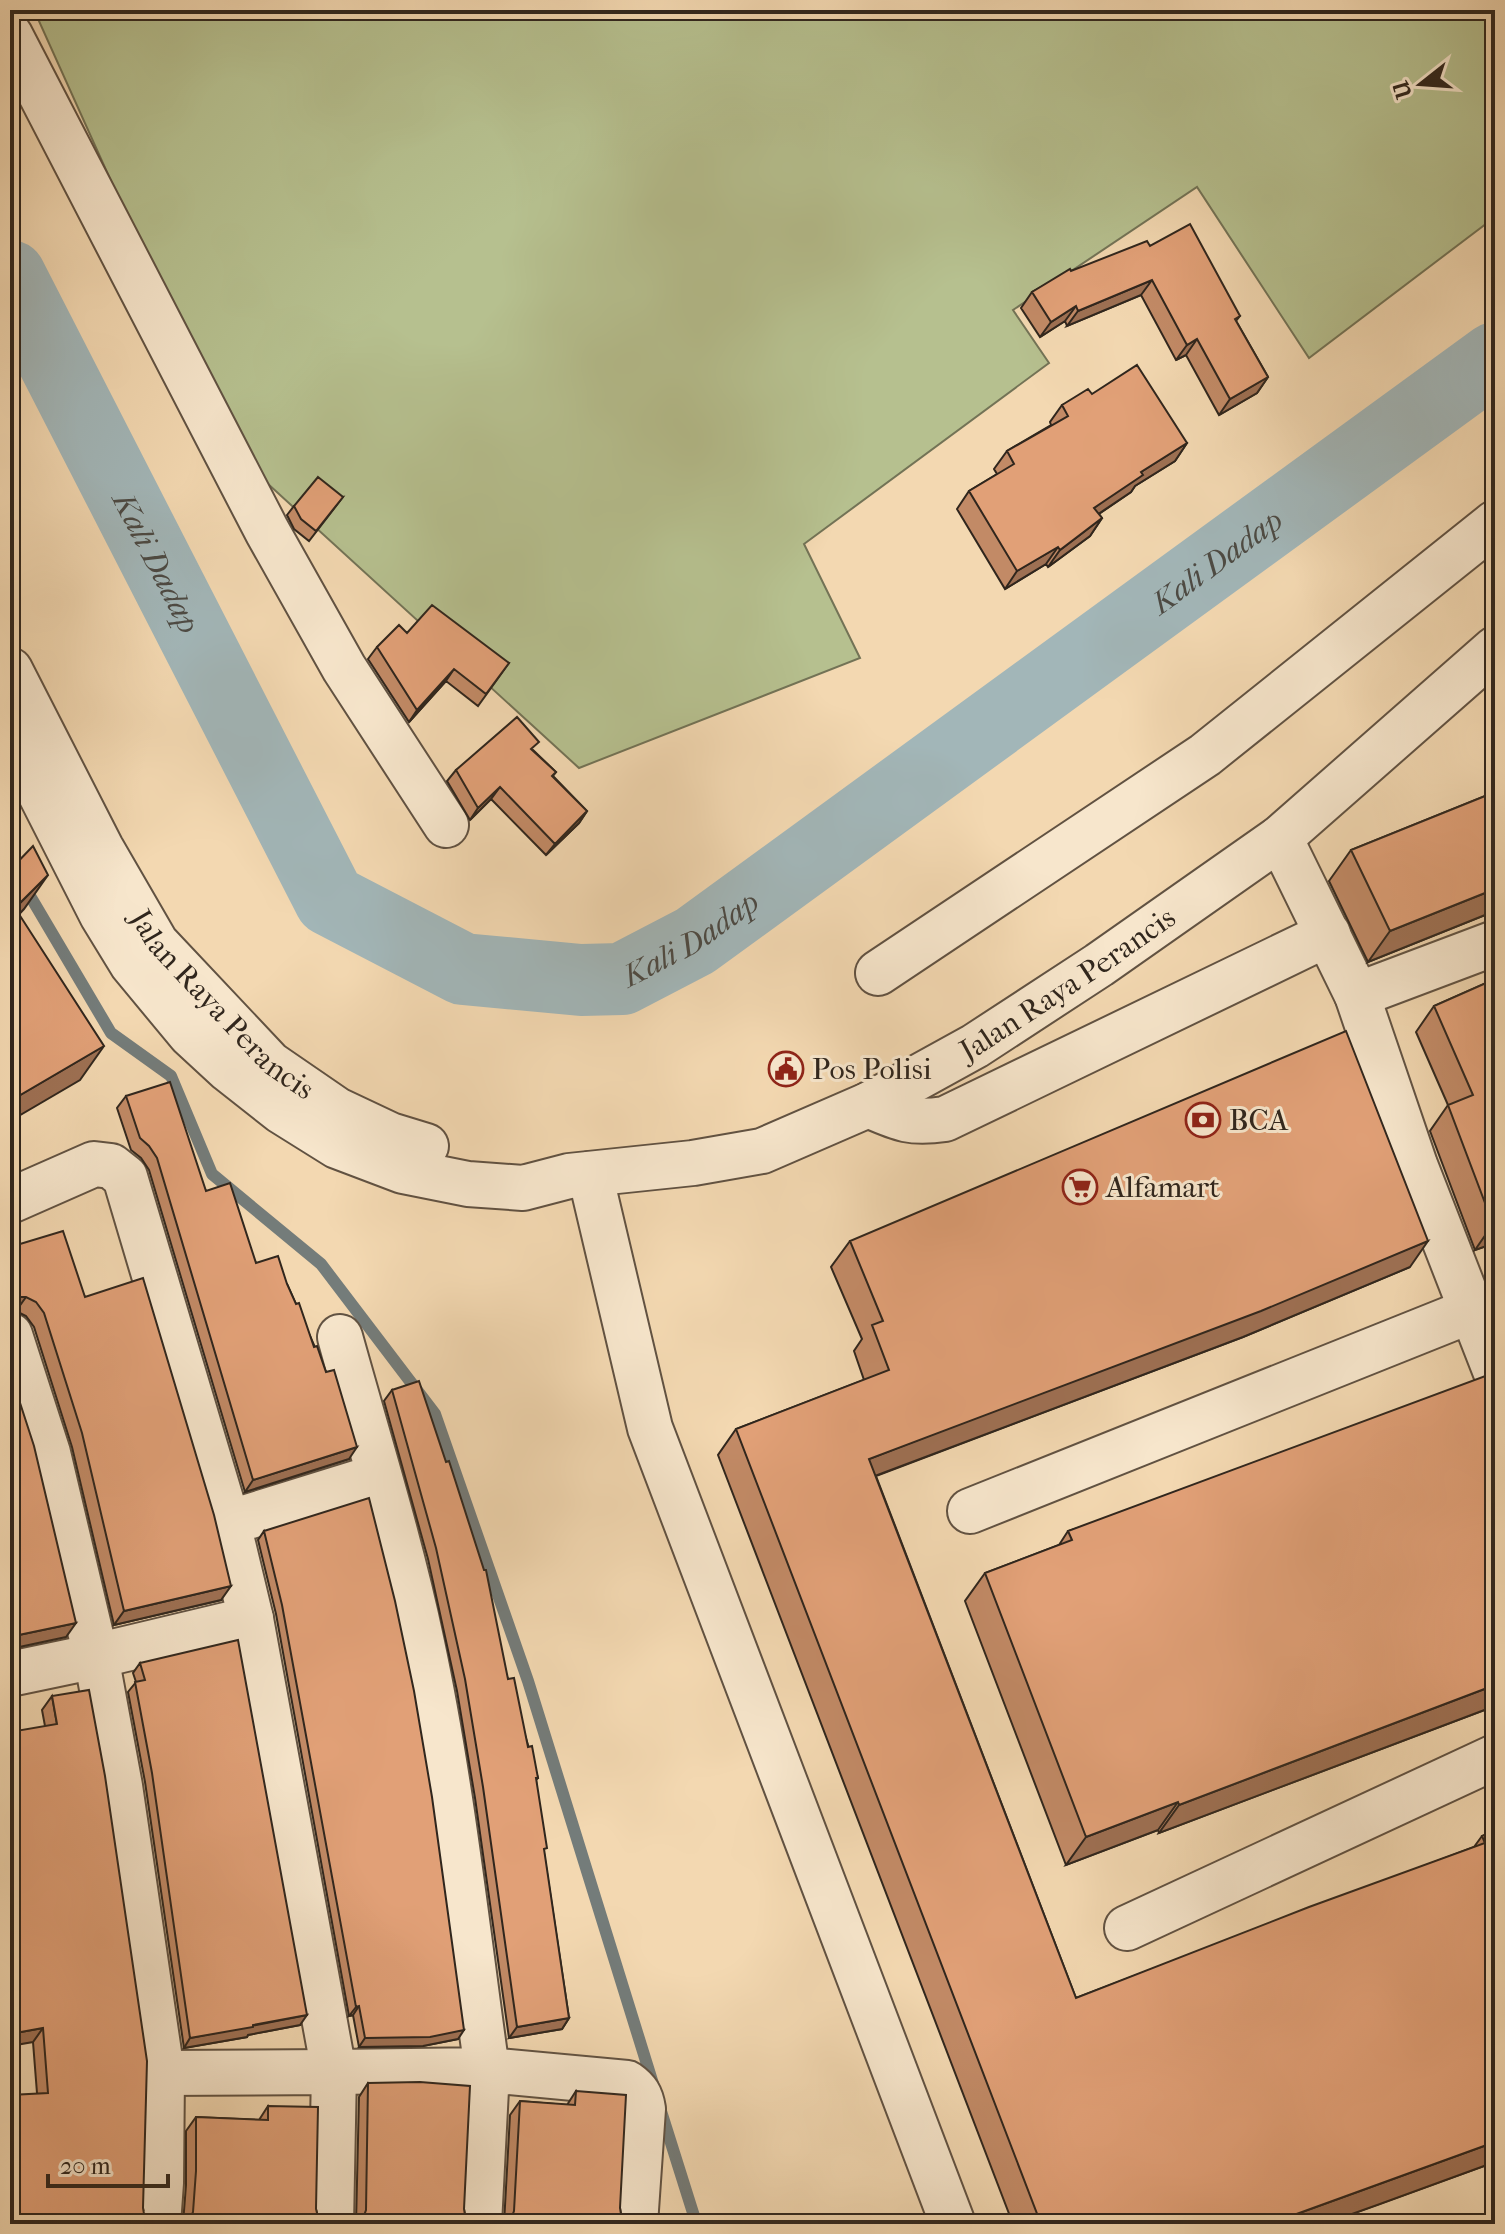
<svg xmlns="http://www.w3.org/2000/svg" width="1505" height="2234" font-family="'IM FELL French Canon',serif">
  <rect width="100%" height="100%" fill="#f3d8b1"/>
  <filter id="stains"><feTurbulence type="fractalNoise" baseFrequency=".0025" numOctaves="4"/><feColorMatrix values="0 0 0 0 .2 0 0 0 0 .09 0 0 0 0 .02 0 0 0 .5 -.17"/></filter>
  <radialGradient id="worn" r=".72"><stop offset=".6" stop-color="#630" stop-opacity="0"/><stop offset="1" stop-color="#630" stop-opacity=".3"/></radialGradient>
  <path fill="#b6c08f" stroke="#737356" stroke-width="2" d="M34,10H1495V217L1309,358L1197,187L1013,310L1049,363L804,544L860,658L579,768L233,452Z"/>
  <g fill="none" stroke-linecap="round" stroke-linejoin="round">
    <path stroke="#747c7a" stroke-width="12" d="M10,862L111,1033L171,1076L212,1174L321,1264L435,1414L528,1681L654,2087
      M660,2108L694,2216L693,2224"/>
    <path stroke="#a2b6b8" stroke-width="72" id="s1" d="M10,276L330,900L463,969L581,980L622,979L695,941L1495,358"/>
    <g stroke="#615242" stroke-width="48">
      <g id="minor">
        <path d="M10,35L267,531L344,668L446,825"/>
        <path id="s2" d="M10,670L101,848L156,943L270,1064L337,1110L390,1135L426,1146"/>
        <path id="s3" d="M10,734L102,915L132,964L190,1034L229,1070L281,1111L337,1146L403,1171L468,1184L523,1188L569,1176L693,1163L762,1151L868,1105L975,1046L1099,965L1280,838L1495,649"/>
        <path d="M1280,838L1357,995L1415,1165L1495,1370"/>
        <path d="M878,973L1205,755L1495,523"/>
        <path d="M1357,995L1495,943"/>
        <path d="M868,1105C900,1119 910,1124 945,1119L1328,934"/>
        <path d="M590,1174L650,1428L953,2224"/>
        <path d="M10,1201L94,1164L111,1166L125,1177L228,1523L251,1619L334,2072L487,2070C467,1928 452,1783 422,1643C400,1539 368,1438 340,1337"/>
        <path d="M10,1335L48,1453L96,1656L120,1786L162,2073L161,2183L158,2224"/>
        <path d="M970,1511L1495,1301"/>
        <path d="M228,1523L379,1476"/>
        <path d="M10,1674L96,1656L251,1619"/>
        <path d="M1127,1928L1495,1757"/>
        <path d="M162,2073L334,2072L331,2224"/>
        <path d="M479,2224L487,2070L627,2083C637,2090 641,2096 643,2109L635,2224"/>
      </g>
    </g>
    <use href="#minor" stroke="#f7e6cc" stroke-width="44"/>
  </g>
  <path fill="#c28a66" stroke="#30261d" stroke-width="2" d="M1150,246L1240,316L1236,321L1268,377L1257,393L1219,415L1186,355L1176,360L1141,295L1067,326L1065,321L1040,337L1021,308L1032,292L1071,271Z
    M1092,394L1187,443L1175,461L1135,486L1131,492L1099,514L1102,518L1090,536L1048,567L1046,564L1005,589L957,509L969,491L997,474L994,469L1007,451L1051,425L1050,422L1062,405Z
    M343,497L309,541L294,529L287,515L294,506Z
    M407,633L509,663L478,706L446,681L409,722L368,659L377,647Z
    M533,750L556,772L553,776L587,811L579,823L546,855L491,799L470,820L447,781L456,770Z
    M1495,792V911L1368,962L1329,881L1351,850Z
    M1495,979V1243L1475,1250L1430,1131L1448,1105L1416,1032L1434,1006Z
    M126,1096L206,1191L256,1263L287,1284L326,1372L349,1459L245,1492L149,1170L141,1158L131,1150L117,1108Z
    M850,1241L1410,1267L1243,1337L876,1476L1076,1998L1474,1847L1482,1836L1495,1831V2162L1324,2224H1013L718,1455L736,1429L864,1380L854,1351L862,1339L831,1267Z
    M10,1247L85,1297L221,1600L114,1625L72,1447L34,1327L26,1316L16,1311H10Z
    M392,1390L508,1679L538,1778L536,1780L544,1853L569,2018L562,2029L509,2038L475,1798L457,1691L428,1559L384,1401Z
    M1495,1393V1706L1159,1833L1158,1830L1066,1865L965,1601L985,1573L1059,1545L1068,1531Z
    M264,1531L458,2039L423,2046L359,2047L353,2015L349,2016L276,1614L258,1540Z
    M140,1663L300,2025L248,2035L247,2037L184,2048L145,1782L128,1692L136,1682L133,1673Z
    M52,1696L143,2208L37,2093L33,2042L45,1726L42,1710Z
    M368,2083L464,2209L466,2221L469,2224H356L359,2097Z
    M576,2091L620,2208L622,2220L625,2224H504L510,2115L520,2101L567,2105Z
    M268,2106L316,2209L319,2221L321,2224H183L186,2185V2131L196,2117L259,2120Z"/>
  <path fill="#9e7053" stroke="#30261d" stroke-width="2" d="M1152,280L1141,295L1067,326L1078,311Z
    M1076,306L1065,321L1040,337L1051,322Z
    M1197,339L1186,355L1176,360L1187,345Z
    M1268,377L1257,393L1219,415L1230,399Z
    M1187,443L1175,461L1135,486L1131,492L1082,525L1094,508L1141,472Z
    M1102,518L1090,536L1048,567L1060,550Z
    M1058,547L1046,564L1005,589L1017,571Z
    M454,669L446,681L409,722L417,710Z
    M500,787L491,799L470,820L478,808Z
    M587,811L579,823L546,855L555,844Z
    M48,875L24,909L10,924L15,908Z
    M1495,889V911L1368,962L1390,931Z
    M104,1046L80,1080L10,1121V1101Z
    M1493,1224H1495V1243L1475,1250Z
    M1428,1241L1410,1267L1243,1337L851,1485L869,1459Z
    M13,1297H26L16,1311H10V1299Z
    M357,1447L349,1459L245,1492L253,1480Z
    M231,1586L221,1600L114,1625L124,1611Z
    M76,1623L66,1637L10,1649V1638L14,1636Z
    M1495,1685V1706L1159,1833L1179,1805Z
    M1178,1802L1158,1830L1066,1865L1086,1837Z
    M359,2006L353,2015L349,2016L356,2007Z
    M307,2015L300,2025L248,2035L247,2037L184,2048L190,2038Z
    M569,2018L562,2029L509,2038L517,2027Z
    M43,2028L33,2042L10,2046V2034Z
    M464,2030L458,2039L423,2046L359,2047L365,2038Z
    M1495,2142V2162L1380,2204L1324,2224H1269Z"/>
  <path fill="#e1a077" stroke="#30261d" stroke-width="2" d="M1190,224L1240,316L1235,319L1268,377L1230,399L1197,339L1187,345L1152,280L1078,311L1076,306L1051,322L1032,292L1070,269L1071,271L1147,241L1150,246Z
    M1137,365L1187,443L1141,472L1143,475L1094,508L1102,518L1060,550L1058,547L1017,571L969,491L1014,464L1007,451L1068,416L1062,405L1088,389L1092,394Z
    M318,477L343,497L316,531L301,519L294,506Z
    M432,605L509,663L486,694L454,669L417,710L377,647L399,625L407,633Z
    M517,717L539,742L531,749L556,772L552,776L587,811L555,844L500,787L478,808L456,770Z
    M1495,792V889L1390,931L1351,850Z
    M33,846L48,875L15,908L104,1046L10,1101V870Z
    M1495,979V1224H1493L1448,1105L1473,1095L1434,1006Z
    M1346,1031L1428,1241L1261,1311L869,1459L1076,1998L1309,1907L1485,1843L1482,1836L1495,1831V2142L1269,2224H1041L736,1429L889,1370L872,1325L883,1321L850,1241Z
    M170,1082L206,1191L230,1183L256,1263L278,1256L287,1284L296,1304L299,1303L314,1347L317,1346L326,1372L334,1370L357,1447L253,1480L157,1158L149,1146L140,1138L126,1096Z
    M63,1231L85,1297L143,1278L214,1515L231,1586L124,1611L82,1433L44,1313L36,1302L26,1297H13L10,1299V1247Z
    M10,1372L34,1446L76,1623L14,1636L10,1638Z
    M1488,1375L1495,1393V1685L1179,1805L1178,1802L1086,1837L985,1573L1072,1540L1068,1531Z
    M419,1381L446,1462L449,1461L484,1570H486L508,1679L514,1678L528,1747L532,1746L538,1778H536L547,1848L544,1849L569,2018L517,2027L483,1787L465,1679L436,1548L392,1390Z
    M369,1498L395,1601L414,1691L432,1797L464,2030L430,2037L365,2038L359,2006L356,2007L282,1605L264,1531Z
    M238,1640L307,2015L253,2025V2027L190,2038L152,1773L135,1682L145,1680L140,1663Z
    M89,1690L105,1776L147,2061L143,2208L145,2220L148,2224H10V2095L48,2093L43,2028L10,2034V1732L57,1724L52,1696Z
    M420,2082L470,2086L464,2209L466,2221L469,2224H361L366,2210L368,2083Z
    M576,2091L626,2095L620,2208L622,2220L625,2224H509L514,2211L520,2101L575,2105Z
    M268,2106L318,2107L316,2209L319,2221L321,2224H188L193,2212L196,2171V2117L268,2120Z"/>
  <defs>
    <g id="civic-ring" transform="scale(1.8)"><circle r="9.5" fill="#f7e6cc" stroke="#8f2418" stroke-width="1.5"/><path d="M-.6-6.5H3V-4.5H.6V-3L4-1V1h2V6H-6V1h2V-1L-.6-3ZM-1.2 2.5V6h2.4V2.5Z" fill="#8f2418"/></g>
    <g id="bank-ring" transform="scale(1.8)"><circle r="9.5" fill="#f7e6cc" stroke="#8f2418" stroke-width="1.5"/><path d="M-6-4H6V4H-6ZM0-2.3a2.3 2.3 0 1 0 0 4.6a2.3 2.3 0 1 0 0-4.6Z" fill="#8f2418"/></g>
    <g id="supermarket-ring" transform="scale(1.8)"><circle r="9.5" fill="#f7e6cc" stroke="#8f2418" stroke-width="1.5"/><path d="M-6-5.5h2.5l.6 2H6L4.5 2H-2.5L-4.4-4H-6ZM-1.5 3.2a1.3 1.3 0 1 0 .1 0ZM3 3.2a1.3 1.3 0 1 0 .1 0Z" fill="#8f2418"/></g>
  </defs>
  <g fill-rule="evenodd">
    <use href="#civic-ring" x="786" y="1069"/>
    <use href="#bank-ring" x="1203" y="1120"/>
    <use href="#supermarket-ring" x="1080" y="1187"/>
  </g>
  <g text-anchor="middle" stroke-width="6" stroke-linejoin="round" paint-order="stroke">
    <g font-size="30" fill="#30261d" stroke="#f7e6cc">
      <text dy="10" stroke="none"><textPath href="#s3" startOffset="1320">Jalan Raya Perancis</textPath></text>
      <text dy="10" stroke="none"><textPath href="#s2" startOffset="400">Jalan Raya Perancis</textPath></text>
    </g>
    <g font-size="30" fill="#30261d" stroke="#f7e6cc" text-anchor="start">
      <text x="812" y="1079">Pos Polisi</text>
      <text x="1229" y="1130">BCA</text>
      <text x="1106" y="1197">Alfamart</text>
    </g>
    <g font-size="32" font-style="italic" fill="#4c4a44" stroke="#f7e6cc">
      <text dy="11" stroke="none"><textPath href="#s1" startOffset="1738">Kali Dadap</textPath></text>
      <text dy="11" stroke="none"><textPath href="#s1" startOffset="322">Kali Dadap</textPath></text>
      <text dy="11" stroke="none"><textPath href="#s1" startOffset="1090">Kali Dadap</textPath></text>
    </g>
  </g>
  <rect width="1505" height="2234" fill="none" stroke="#f3d8b1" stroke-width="40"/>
  <rect x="12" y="12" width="1481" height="2210" fill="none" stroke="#30261d" stroke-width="4"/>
  <rect x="20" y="20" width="1465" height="2194" fill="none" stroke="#30261d" stroke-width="2"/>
  <g transform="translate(1421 84) rotate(253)" stroke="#f7e6cc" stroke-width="6" paint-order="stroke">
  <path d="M0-6L14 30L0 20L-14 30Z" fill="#30261d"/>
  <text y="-12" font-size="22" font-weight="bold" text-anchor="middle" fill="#30261d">U</text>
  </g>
  <path d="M48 2174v12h120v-12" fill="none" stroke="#30261d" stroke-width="4"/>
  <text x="60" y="2174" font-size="24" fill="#30261d" stroke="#f7e6cc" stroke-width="6" paint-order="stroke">20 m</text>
  <rect width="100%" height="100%" filter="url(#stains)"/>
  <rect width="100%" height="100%" fill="url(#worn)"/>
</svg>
